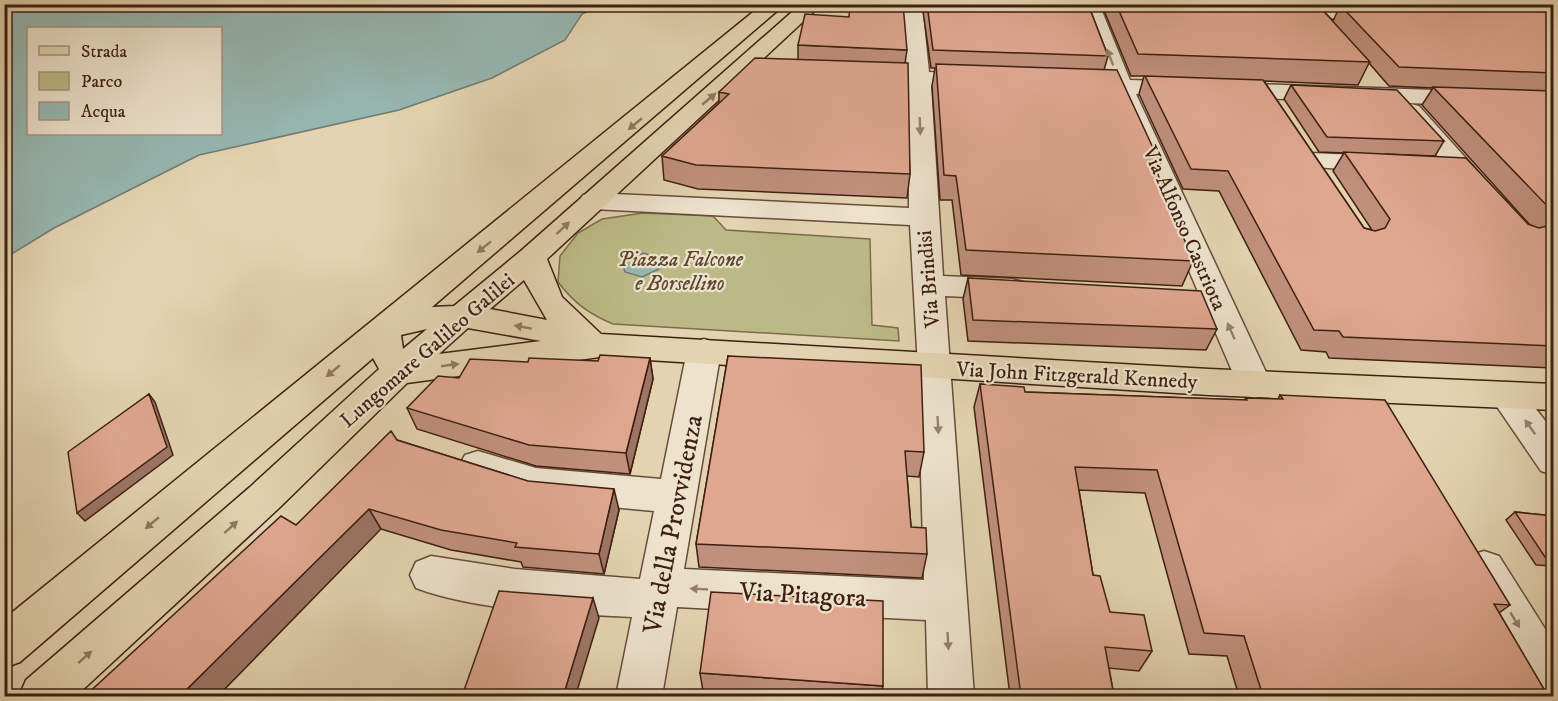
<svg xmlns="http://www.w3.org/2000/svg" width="1558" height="701" font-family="'IM FELL DW Pica',serif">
  <rect width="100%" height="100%" fill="#e3d3b0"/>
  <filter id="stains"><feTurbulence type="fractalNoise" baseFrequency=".00333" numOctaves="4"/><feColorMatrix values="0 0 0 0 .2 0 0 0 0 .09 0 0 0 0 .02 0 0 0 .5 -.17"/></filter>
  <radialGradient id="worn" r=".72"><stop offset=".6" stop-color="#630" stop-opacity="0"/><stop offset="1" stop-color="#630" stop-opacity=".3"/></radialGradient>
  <path fill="#bbba86" stroke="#7c6c4c" stroke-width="1.5" d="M643,213L713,216L726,230L870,239L872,325L898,328L899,341L613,324C589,314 574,303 558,282L560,256L578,233L602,219Z"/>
  <path fill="#96b7b1" stroke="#737a71" stroke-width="1.5" fill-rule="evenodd" d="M5,4H602V5L582,14L565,40L492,78L399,110L199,155L54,228L5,258ZM28,28H220V134H28Z
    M644,253L660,259L659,269L642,277L625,272L623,266L626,259Z"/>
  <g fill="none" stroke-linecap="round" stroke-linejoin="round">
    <g stroke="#674c3a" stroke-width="3">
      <path id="minor" d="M902,4H922L929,72L986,75L989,80L986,85H931L943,276L1012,279L1023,282L1027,289L1023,296L1012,299L945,296L974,696H928L926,620L677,607L662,696H616L632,617C566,614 478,611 416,588L410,575L416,562L431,556L515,569L640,579L654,511L536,500L465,477L459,466L465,455L478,451L536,468L661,479L687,351L692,343L704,339L716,343L721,351L684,569L924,580L918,367L910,225L593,209L583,207L579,201L583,195L593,193L909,208L908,84L856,81L853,76L856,71H907Z
        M1060,4H1161L1163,7L1160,11L1153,13L1102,11L1130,80L1554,94V108L1136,94L1272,385L1267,394L1255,398L1243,394L1238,385L1113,93L1072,90L1069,85L1072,80L1107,79L1082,10L1062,8Z
        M1280,5L1381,9L1388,11L1391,15L1388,19L1381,21L1273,15L1270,11L1273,7Z
        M1411,104L1419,106L1489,184L1493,190L1489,196L1480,198L1471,196L1399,111L1403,106Z
        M1310,153L1383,156L1392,159L1396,164L1392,169L1383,172L1301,166L1297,161L1301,156Z
        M1506,382L1518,386L1554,432V475L1541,471L1489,395L1494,386Z
        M1484,551L1499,556L1554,643V696H1535L1469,582L1463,569L1469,556Z"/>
    </g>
    <g stroke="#3e1f12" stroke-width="3">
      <path id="major" d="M763,4H785L432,307L454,306L522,250L801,4H822L547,259L562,297L601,334L1209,369L1554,384V410L1209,395L600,357L407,383L278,509L76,696H19L26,680L250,487L379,369L373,358L20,662L4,668V619ZM524,280L547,320L490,309ZM468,328L541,341L439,354ZM427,329L403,349L401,335Z"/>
    </g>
    <use href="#minor" fill="#ede2cc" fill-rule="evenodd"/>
    <use href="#major" fill="#e3d3b0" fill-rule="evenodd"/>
  </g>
  <path fill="#c0907c" stroke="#3e1f12" stroke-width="1.5" fill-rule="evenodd" d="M922,4H1088L1108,56L1104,70L1160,163L1156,172L1193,261L1182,286L961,275L952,200H940L932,86L935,68H931Z
    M1108,4H1554V368L1329,358L1326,352L1301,350L1219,191L1183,189L1139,94L1144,76H1131L1105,13ZM1318,5H1327L1340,6L1333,21ZM1369,63L1389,86L1433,88L1422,105L1530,225L1385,154L1435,156L1444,141L1291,85L1284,99L1319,152L1344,153L1333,171L1372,230L1364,228L1264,81L1358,85Z
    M798,45L907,50L905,63L910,174L907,198L698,189L664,180L662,156L719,103V92L798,59Z
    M968,278L1217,329L1206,350L968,341L963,299Z
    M728,356L924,452L919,477L907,476L911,527L927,554L922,578L699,567L696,544Z
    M650,358L653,379L630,474L536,466L417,429L407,408L528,362L598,361Z
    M980,384L1025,392L1244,400L1246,398L1278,399L1280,395L1510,605L1499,613L1548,696H1239L1227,656L1189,654L1145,493L1079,490L1093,575L1110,612L1152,651L1139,671L1109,668L1114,696H1010L974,407Z
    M397,440L619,510L604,574L523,567L521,562L451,550L381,529L296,525Z
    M1515,512L1554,516V566L1536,565L1506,520Z
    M700,673L883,686L881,696H784L703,691Z"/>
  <path fill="#9c7565" stroke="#3e1f12" stroke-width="1.5" d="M650,358L653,379L630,474L626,453Z
    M149,394L155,402L173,455L85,521L77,513Z
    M614,489L619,510L604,574L599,554Z
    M369,509L381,529L218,696H180Z
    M593,598L599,618L577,691L579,696H567L565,690Z"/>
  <path fill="#dfa790" stroke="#3e1f12" stroke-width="1.5" d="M850,4H903L907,50L798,45L805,14L849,17Z
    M927,4H1088L1108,56L933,50Z
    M1116,4H1317L1370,62L1138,54Z
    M1340,5L1554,12V73L1399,67Z
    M755,58L908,63L910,174L696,165L662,156L729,94L719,92Z
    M936,64L1117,70L1160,163L1153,162L1193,261L966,250L956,176L944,175Z
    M1145,76L1263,80L1364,228L1375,231L1385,228L1390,219L1344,152L1466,158L1528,224L1539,228L1551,225L1554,219V346L1343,337L1339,331L1314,330L1228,171L1191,169Z
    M1291,85L1397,90L1444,141L1327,137Z
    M1433,87L1554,91V213Z
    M968,278L1201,291L1217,329L973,320Z
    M600,355L650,358L626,453L529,445L407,408L438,376L459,378L470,359L528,362L529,358L598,361Z
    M728,356L921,365L924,452L905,451L911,527L926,528L927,554L696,544Z
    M980,384L1024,387L1025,392L1247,400L1246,398L1283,399L1280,395L1385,400L1510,605L1494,604L1548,696H1263L1244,636L1204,633L1157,470L1075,467L1093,575L1100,576L1110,612L1144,615L1152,651L1105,647L1114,696H1021Z
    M149,394L167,447L77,513L68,452Z
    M391,431L397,440L528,481L614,489L599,554L515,547L517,543L441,530L369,509L180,696H85L281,516L296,525Z
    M1515,512L1554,516V558L1545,557Z
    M499,591L593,598L565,690L577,691L575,696H462Z
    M711,592L883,601V686L700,673Z"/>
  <defs><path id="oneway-solid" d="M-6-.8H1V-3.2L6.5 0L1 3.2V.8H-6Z" transform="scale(1.5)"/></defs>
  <g fill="#96806f">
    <use href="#oneway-solid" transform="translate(1110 57) rotate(-111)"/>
    <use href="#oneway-solid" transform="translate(920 126) rotate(88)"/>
    <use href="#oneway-solid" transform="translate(1231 331) rotate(-114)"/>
    <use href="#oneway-solid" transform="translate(938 425) rotate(87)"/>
    <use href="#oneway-solid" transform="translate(1530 427) rotate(-126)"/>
    <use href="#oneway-solid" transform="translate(699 589) rotate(-177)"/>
    <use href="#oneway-solid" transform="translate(1515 620) rotate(59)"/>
    <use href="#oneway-solid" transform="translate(948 641) rotate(87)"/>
  </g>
  <g fill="#907961">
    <use href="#oneway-solid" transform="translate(709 99) rotate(-40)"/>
    <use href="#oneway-solid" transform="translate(635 124) rotate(140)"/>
    <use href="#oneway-solid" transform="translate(563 228) rotate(-43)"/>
    <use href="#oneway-solid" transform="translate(484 247) rotate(141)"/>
    <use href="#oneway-solid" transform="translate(523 327) rotate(-170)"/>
    <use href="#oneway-solid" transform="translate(450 365) rotate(-8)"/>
    <use href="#oneway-solid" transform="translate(333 371) rotate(140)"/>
    <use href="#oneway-solid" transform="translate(152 523) rotate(140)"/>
    <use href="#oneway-solid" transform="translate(231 527) rotate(-42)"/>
    <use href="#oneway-solid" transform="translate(85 657) rotate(-42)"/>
  </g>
  <g text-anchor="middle" stroke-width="4.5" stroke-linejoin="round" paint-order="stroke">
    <g font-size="21" fill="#3e1f12" stroke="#ede2cc">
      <text transform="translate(1185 228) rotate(66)" y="7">Via Alfonso Castriota</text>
      <text transform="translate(928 279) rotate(-95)" y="7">Via Brindisi</text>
      <text transform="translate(427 350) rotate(-41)" y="7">Lungomare Galileo Galilei</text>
      <text transform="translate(1077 375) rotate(3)" y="7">Via John Fitzgerald Kennedy</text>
    </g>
    <g font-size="21" font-style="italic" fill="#5d462f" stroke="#ede2cc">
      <text x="680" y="266">Piazza Falcone<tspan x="680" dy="24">e Borsellino</tspan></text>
    </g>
    <g font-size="26" fill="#3e1f12" stroke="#ede2cc">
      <text transform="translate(672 524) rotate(-79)" y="9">Via della Provvidenza</text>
      <text transform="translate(803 594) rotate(3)" y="9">Via Pitagora</text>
    </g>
  </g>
  <rect width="1558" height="701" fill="none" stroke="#e3d3b0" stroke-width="24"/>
  <rect x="6" y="6" width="1546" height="689" fill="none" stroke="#3e1f12" stroke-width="3"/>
  <rect x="12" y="12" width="1534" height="677" fill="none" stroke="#3e1f12" stroke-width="1.5"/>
  <rect x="27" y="27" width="195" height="108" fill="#ede2cc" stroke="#a79482" stroke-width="1.5"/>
  <rect x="39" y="46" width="30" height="9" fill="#e3d3b0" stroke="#a79482" stroke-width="1.5"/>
  <text x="81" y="57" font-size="18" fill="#3e1f12">Strada</text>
  <rect x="39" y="72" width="30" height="18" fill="#bbba86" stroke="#a79482" stroke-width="1.5"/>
  <text x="81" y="87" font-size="18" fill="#3e1f12">Parco</text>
  <rect x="39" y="102" width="30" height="18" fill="#96b7b1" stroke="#a79482" stroke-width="1.5"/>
  <text x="81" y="117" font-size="18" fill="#3e1f12">Acqua</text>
  <rect width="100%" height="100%" filter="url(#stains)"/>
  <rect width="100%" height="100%" fill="url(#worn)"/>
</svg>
